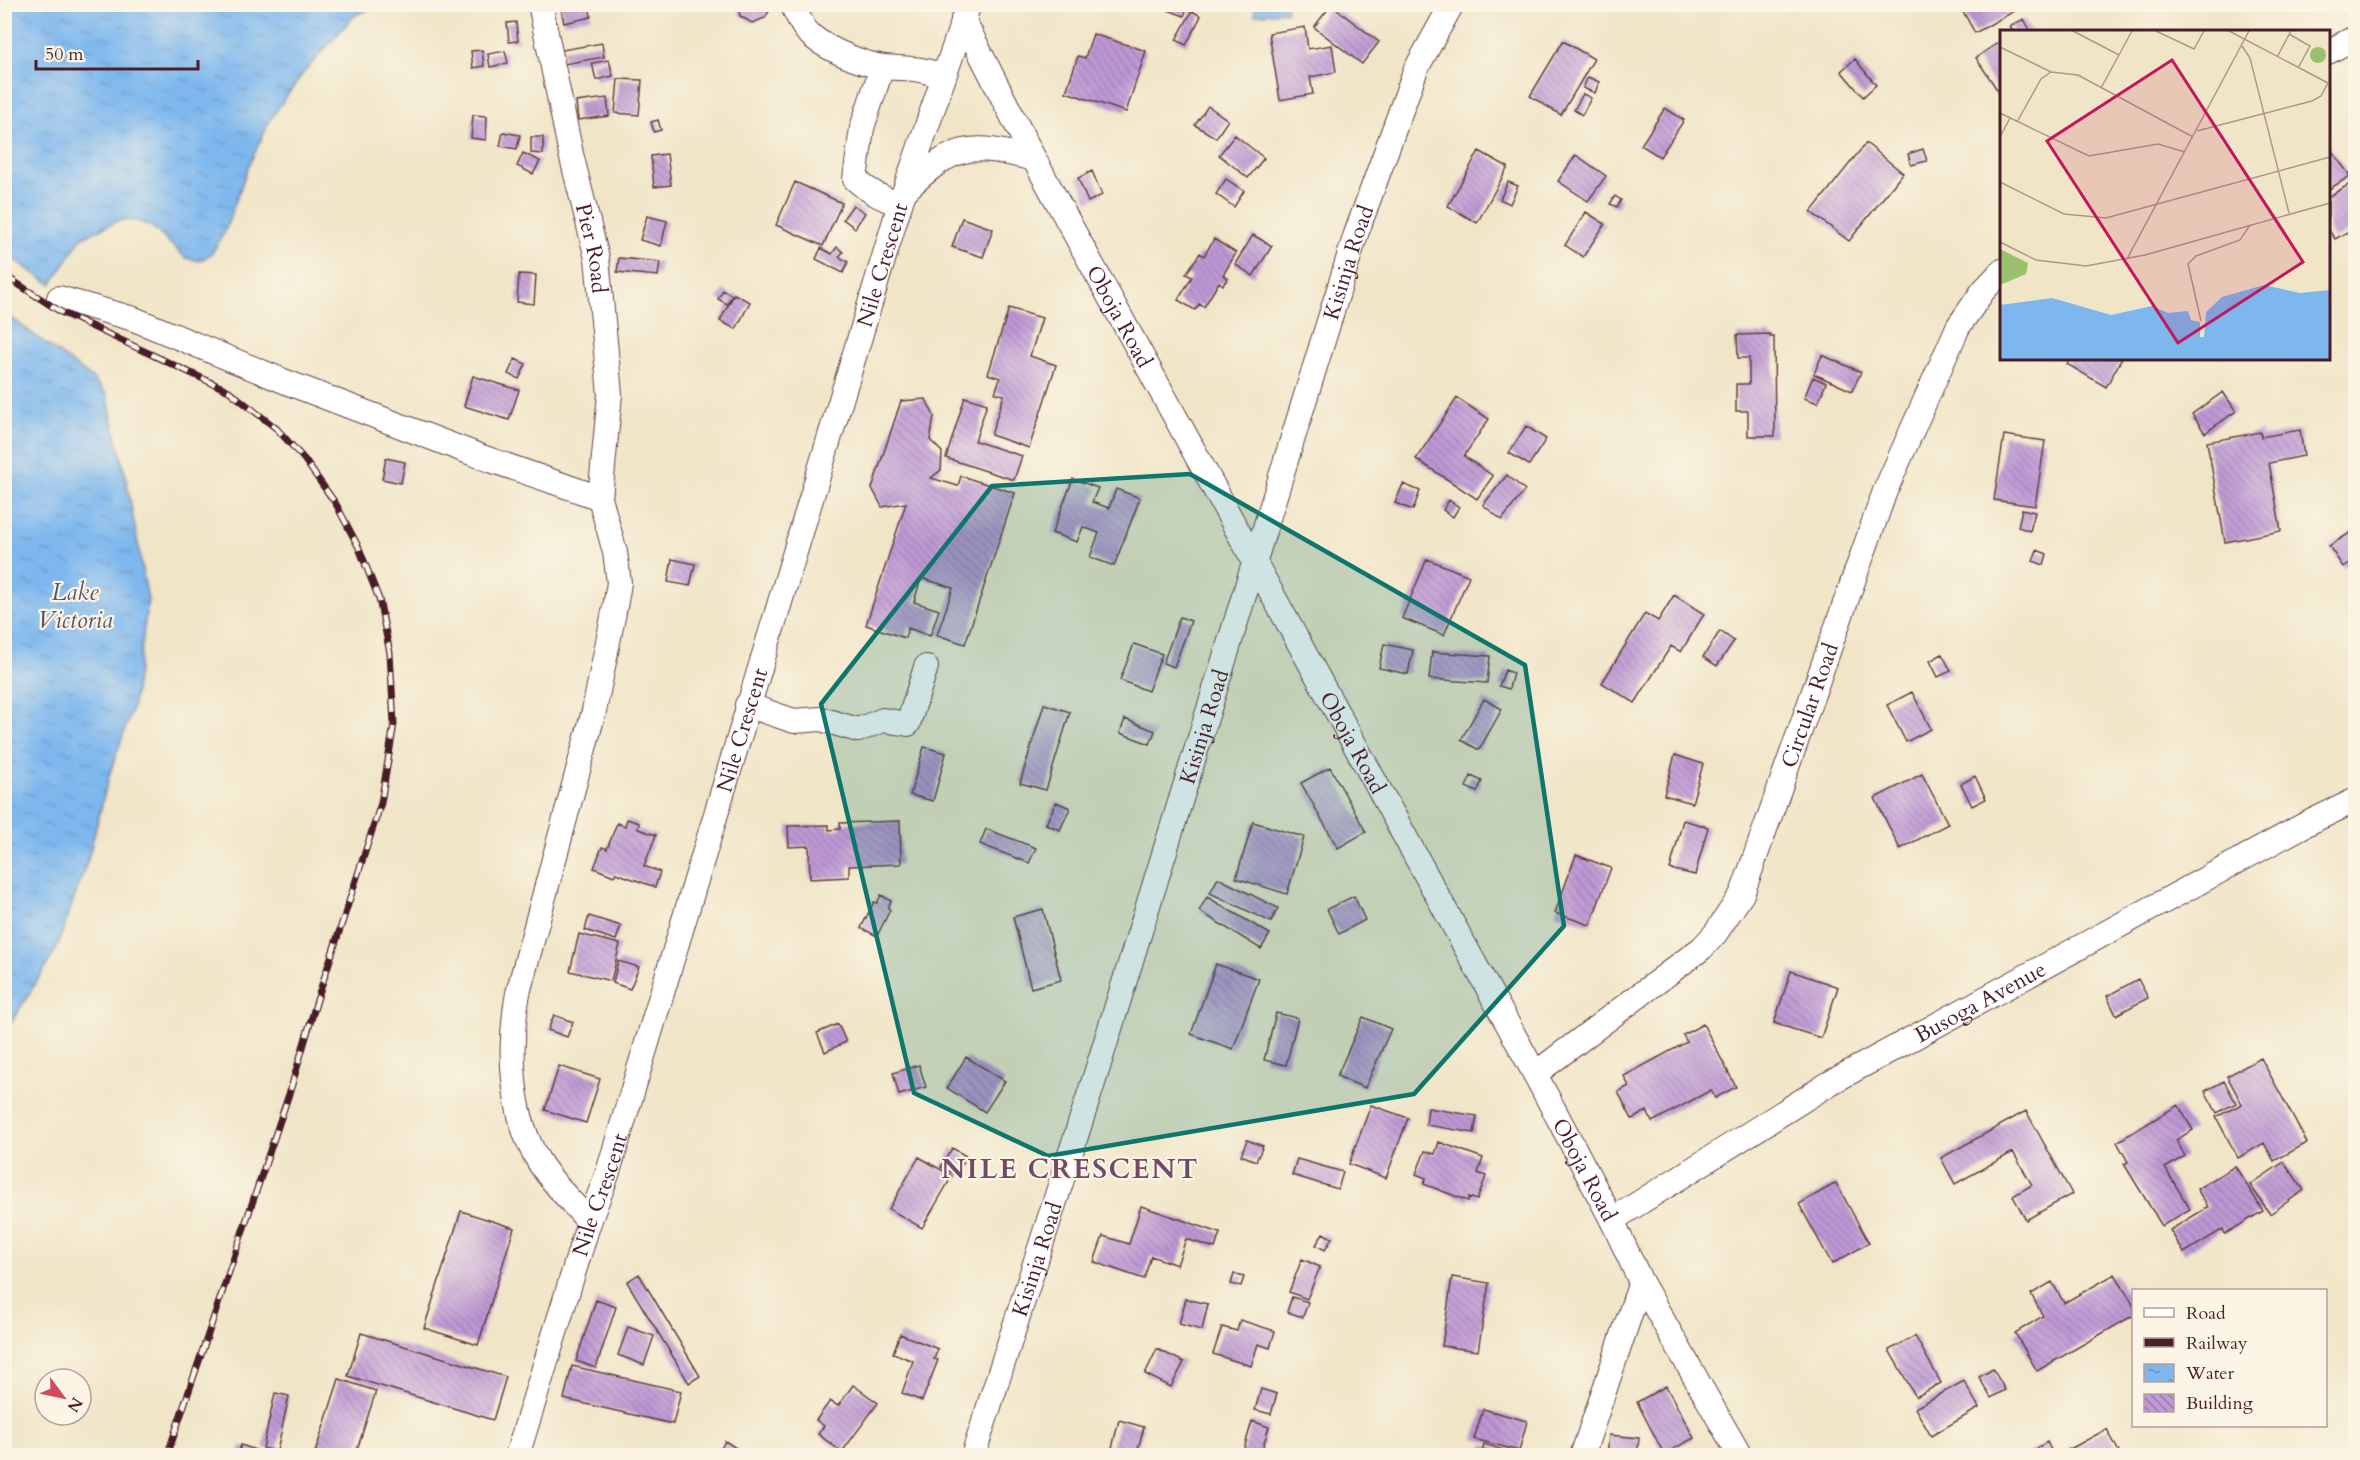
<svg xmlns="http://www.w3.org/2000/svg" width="2360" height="1460" font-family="Cardo,serif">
  <defs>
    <pattern id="water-ripples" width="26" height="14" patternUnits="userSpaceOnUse" patternTransform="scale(1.5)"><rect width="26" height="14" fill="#7db7ee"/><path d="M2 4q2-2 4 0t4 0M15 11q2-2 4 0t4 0" fill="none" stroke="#6894c1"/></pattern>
    <pattern id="building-back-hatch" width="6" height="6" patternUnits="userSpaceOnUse" patternTransform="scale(1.5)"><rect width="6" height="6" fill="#be99d5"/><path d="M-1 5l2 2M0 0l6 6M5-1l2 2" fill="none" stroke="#9c7cad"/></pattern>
  </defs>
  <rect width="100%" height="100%" fill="#fcf5e5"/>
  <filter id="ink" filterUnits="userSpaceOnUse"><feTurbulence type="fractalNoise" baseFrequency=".0167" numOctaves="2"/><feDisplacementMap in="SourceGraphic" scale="12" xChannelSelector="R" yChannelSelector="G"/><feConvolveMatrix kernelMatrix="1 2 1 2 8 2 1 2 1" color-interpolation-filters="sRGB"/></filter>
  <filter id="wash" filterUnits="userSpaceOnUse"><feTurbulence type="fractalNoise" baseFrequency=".008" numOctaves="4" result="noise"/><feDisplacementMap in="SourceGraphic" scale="24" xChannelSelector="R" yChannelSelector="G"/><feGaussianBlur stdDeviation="1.35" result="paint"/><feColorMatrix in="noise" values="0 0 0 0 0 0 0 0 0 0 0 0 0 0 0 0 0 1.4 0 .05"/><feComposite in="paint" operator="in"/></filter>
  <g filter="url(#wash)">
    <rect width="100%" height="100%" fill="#f0e5c7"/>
    <path fill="url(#water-ripples)" stroke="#646b8c" stroke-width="1.5" d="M4,5L5,4L381,5L355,15L304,72L271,118L248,167L225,231L212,253L200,261L186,258L151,226L137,221L120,220L81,238L51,285L5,253Z
      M1254,5H1286L1287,11L1255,15Z
      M5,313L92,378L107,395L126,478L148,600L133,706L109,776L88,859L56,950L5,1033Z"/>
    <g id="blocks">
      <path fill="url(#building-back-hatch)" d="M560,4H589L591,17L564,23Z
        M737,4H769V11L765,18L752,23L740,16Z
        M1164,4H1189L1184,16L1163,8Z
        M1959,4H2027L1975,33Z
        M1331,5L1379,42L1362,64L1314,27Z
        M1192,11L1201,16L1186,45L1176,40Z
        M2024,19L2031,32H2013L2010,26Z
        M516,22L518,41L509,42L507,23Z
        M1305,27L1308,49L1332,45L1336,72L1310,77L1313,94L1280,100L1269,33Z
        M1093,34L1146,51L1126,112L1066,92L1078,56L1085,58Z
        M2002,40V97L1976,58Z
        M1563,41L1594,59L1561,115L1530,96Z
        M602,43L604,57L564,64L562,50Z
        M482,50L484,66L473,68L471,51Z
        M505,51L508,63L490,67L488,54Z
        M1855,59L1876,85L1863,97L1841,71Z
        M609,60L613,76L596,80L592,63Z
        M1588,77L1599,82L1595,93L1583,88Z
        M618,79L642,80L639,115L615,113Z
        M1583,94L1591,98L1582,115L1574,110Z
        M607,98L609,116L578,120L576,102Z
        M1208,106L1228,120L1216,138L1195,125Z
        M1665,108L1684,120L1660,157L1641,145Z
        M473,115L487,116L486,140L471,138Z
        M658,120L661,130L654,132L651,122Z
        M503,132L520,135L517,149L500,146Z
        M1235,135L1264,158L1248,178L1219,155Z
        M531,137H543V154L531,153Z
        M1866,143L1903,173L1849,241L1811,212Z
        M2328,145L2350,176L2328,190Z
        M1923,149L1927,161L1911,165L1908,154Z
        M1479,151L1508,167L1477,223L1448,206Z
        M523,153L540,161L533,174L517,166Z
        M667,154L671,185L654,187L651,156Z
        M1576,155L1606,176L1588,201L1558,181Z
        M1092,171L1102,195L1088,202L1078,178Z
        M1226,179L1244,191L1234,207L1216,194Z
        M795,182L842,203L823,246L776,225Z
        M1508,182L1518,186L1510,204L1500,199Z
        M2353,182L2356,187V227L2335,239L2328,229V197Z
        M1615,196L1621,200L1617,207L1610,204Z
        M853,205L865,213L855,228L843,219Z
        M1586,212L1605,224L1583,257L1565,245Z
        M647,216L667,221L661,246L640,240Z
        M962,218L993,229L983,257L952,247Z
        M1253,235L1272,246L1253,276L1235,264Z
        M1214,239L1236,253L1223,275L1228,278L1223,285L1219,282L1204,307L1199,304L1195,310L1178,300L1192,277L1186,274L1200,253L1204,256Z
        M837,247L843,252L839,257L848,262L843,273L816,259L821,248L832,254Z
        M619,258L660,262L658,276L617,272Z
        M519,274L536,275L534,304L517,302Z
        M723,290L732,295L727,304L718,299Z
        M734,294L750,302L736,329L720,321Z
        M1009,308L1042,318L1030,356L1056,365L1029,448L991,435L1004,395L995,393L1000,378L988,374Z
        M1770,334V337H1774L1775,436H1748V411H1736V384H1749V358H1738L1737,335Z
        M1822,355L1861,372L1852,391L1814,374Z
        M2070,358H2122L2106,387L2067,364Z
        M515,359L526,364L519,379L508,374Z
        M473,376L519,390L509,420L464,406Z
        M1813,377L1826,383L1818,403L1804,398Z
        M2223,392L2236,411L2205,433L2192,414Z
        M965,397L987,404L975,441L1022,456L1014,480L946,458Z
        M1457,398L1489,419L1464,456L1493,476L1477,499L1416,459Z
        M926,399L934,416L930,440L942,452L941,470L931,478L958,486L961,476L1015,493L965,644L937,635L953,588L921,578L914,602L939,610L930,636L908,628L905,638L866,625L906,503L882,507L872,488L901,401Z
        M1526,426L1546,439L1529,465L1509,453Z
        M2300,430L2304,456L2269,463L2281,531L2225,542L2207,442L2260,432L2261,437Z
        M2004,435L2045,441L2035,506L1994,500Z
        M386,458L405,462L401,483L382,479Z
        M1507,475L1525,490L1502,520L1483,505Z
        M1073,479L1098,488L1092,502L1109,508L1116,489L1140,498L1114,566L1090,557L1099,533L1083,527L1077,542L1052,533Z
        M1403,484L1420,491L1413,510L1395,503Z
        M1449,500L1459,507L1453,517L1443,510Z
        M2022,509L2035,512L2030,531L2018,527Z
        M2356,529V559L2343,567L2329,546Z
        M2037,550L2047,554L2044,565L2033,561Z
        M672,559L695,564L690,586L668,582Z
        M1427,559L1469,576L1444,635L1402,618Z
        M1674,595L1704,614L1681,652L1671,646L1635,703L1602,683L1645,613L1658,621Z
        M1180,617L1191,621L1174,667L1163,663Z
        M1720,631L1734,641L1717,666L1703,657Z
        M1134,644L1162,654L1148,691L1120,680Z
        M1384,644L1413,650L1408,674L1379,668Z
        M1432,652L1490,656L1487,683L1429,679Z
        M1942,654L1951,671L1938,677L1930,661Z
        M1505,670L1513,673L1509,689L1499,686Z
        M1912,692L1931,729L1906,742L1887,705Z
        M1484,699L1502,709L1479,750L1461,740Z
        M1044,704L1070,712L1046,790L1020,783Z
        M1125,719L1155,731L1150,744L1120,733Z
        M924,747L946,753L933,801L910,795Z
        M1675,755L1703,764L1692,803L1664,795Z
        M1330,767L1366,832L1338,848L1301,783Z
        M1922,774L1948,824L1900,849L1875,798Z
        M1471,776L1482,781L1477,792L1466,787Z
        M1975,776L1986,799L1972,806L1961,784Z
        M1056,802L1070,808L1060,830L1046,824Z
        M627,819L639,823L638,829L656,835L644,866L660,872L655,887L616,873L614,876L594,868L602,847L607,849L617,823L625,826Z
        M1683,820L1708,827L1695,875L1670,869Z
        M900,821L901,864L849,866V877L810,879L809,846L789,847L788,826L829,825V830L840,829V823Z
        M1253,822L1304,837L1287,894L1236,878Z
        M986,829L1036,848L1029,863L980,844Z
        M1576,855L1611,868L1590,925L1555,913Z
        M1218,878L1278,908L1271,922L1210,893Z
        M881,895L891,901L888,908L890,910L877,936L861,928L874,902L877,903Z
        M1354,896L1365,920L1339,934L1327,909Z
        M1207,897L1270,934L1261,949L1199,911Z
        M1043,909L1061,980L1031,988L1013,917Z
        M589,916L621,926L616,940L585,930Z
        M579,934L620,944L611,981L570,971Z
        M618,961L639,967L630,989L613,983Z
        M1216,964L1259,979L1233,1049L1191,1034Z
        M1791,971L1838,987L1821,1038L1774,1023Z
        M2138,979L2148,998L2116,1015L2107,996Z
        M1276,1013L1298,1018L1286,1065L1264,1060Z
        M554,1015L573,1022L567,1037L548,1030Z
        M1363,1017L1391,1029L1365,1088L1337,1076Z
        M838,1024L846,1042L825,1052L817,1033Z
        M1703,1024L1736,1087L1715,1098L1711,1090L1652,1122L1647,1111L1632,1119L1618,1092L1629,1086L1624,1076L1687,1042L1683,1035Z
        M966,1057L1005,1081L985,1112L947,1088Z
        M2261,1058L2307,1143L2274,1161L2264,1143L2238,1158L2216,1117L2242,1104L2227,1076Z
        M919,1065L926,1087L899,1095L893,1073Z
        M559,1066L600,1079L586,1123L545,1110Z
        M2224,1081L2236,1103L2217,1113L2205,1091Z
        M1371,1105L1408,1118L1386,1178L1349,1164Z
        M2178,1105L2193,1130L2176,1140L2185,1156L2165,1168L2190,1209L2162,1226L2124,1164L2128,1162L2117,1142Z
        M1428,1108L1477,1116L1474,1133L1426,1125Z
        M2026,1111L2072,1194L2026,1220L2013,1196L2032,1185L2013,1152L1955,1184L1941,1158Z
        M1247,1140L1263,1146L1256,1161L1241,1155Z
        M1439,1142L1483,1158L1478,1173L1486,1176L1477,1200L1469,1197L1468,1201L1424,1184L1426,1178L1416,1174L1425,1151L1435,1154Z
        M952,1148L966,1156L956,1175L941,1167Z
        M919,1157L952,1176L922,1228L889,1209Z
        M1297,1159L1343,1172L1338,1189L1292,1175Z
        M2284,1162L2304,1190L2270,1214L2250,1185Z
        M2235,1166L2263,1211L2225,1234L2223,1229L2184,1253L2170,1230L2208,1207L2197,1189Z
        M1836,1183L1869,1243L1832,1264L1799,1204Z
        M1141,1206L1220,1233L1215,1248L1186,1239L1177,1265L1151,1256L1144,1279L1094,1262L1103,1236L1129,1244Z
        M461,1211L514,1228L478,1345L424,1328Z
        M1323,1233L1332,1238L1325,1250L1316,1245Z
        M1302,1259L1320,1267L1307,1299L1289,1292Z
        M639,1274L700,1376L689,1383L627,1282Z
        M1234,1274L1244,1277L1241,1286L1231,1284Z
        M2115,1274L2134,1306V1315L2037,1371L2015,1333L2043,1316L2031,1294L2052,1282L2064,1303Z
        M1452,1277L1489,1283L1478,1351L1442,1346Z
        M1292,1297L1308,1302L1303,1317L1287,1312Z
        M1186,1299L1208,1304L1202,1330L1179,1324Z
        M596,1300L616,1307L596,1368L576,1361Z
        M1240,1320L1275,1331L1270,1348L1258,1344L1251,1366L1213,1354L1222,1327L1237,1331Z
        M628,1327L654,1336L644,1365L618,1355Z
        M361,1333L506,1377L493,1420L348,1376Z
        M900,1334L938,1349L934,1359L938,1360L922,1401L902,1393L913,1361L893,1353Z
        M1915,1336L1941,1383L1916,1397L1889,1350Z
        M1157,1349L1184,1362L1171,1387L1145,1374Z
        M572,1366L681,1391L673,1424L564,1399Z
        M1993,1369L2005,1390L1991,1398L1979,1377Z
        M339,1379L376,1391L355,1456H314Z
        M1964,1381L1979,1408L1931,1436L1915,1408Z
        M853,1385L878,1403L842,1452L818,1434L824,1426L816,1420L830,1401L838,1406Z
        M1666,1386L1694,1438L1664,1454L1637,1402Z
        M1261,1389L1277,1394L1271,1414L1255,1410Z
        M275,1393L289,1396L277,1451L263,1448Z
        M1483,1409L1527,1421L1519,1451L1474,1439Z
        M1119,1420L1144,1427L1136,1456H1110Z
        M1252,1421L1269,1427L1260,1456H1242Z
        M2107,1429L2121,1456H2057Z
        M1609,1435L1639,1438L1637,1456H1607Z
        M725,1441L739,1450L736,1456H717Z
        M2047,1442L2054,1456H2024Z
        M1484,1444L1519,1455L1518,1456H1481Z
        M241,1445L264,1453L263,1456H237Z"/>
    </g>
  </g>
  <g filter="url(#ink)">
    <use href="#blocks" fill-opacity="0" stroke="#633d42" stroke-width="1.5"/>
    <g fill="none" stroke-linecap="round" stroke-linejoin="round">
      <g stroke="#633d42" stroke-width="26">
        <g id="minor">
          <path id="s1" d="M540,4L571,154L597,258L610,394L600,498"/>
          <path d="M792,4C796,13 800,22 805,29C819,47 862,64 884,67C908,69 920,67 943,77"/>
          <path id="s2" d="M963,19L1034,159L1535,1074L1612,1220L1641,1282L1740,1456"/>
          <path d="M2328,52L2356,37"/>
          <path d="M882,67L862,128L855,179C869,192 882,199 900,204"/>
          <path d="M907,189C956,143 970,143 1034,159"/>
          <path d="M59,298L134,319L286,382L482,457L600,498L615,552L619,583L615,607L594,711L518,993C508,1047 510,1118 541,1165C554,1185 573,1203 589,1222"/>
          <path d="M747,705L794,721L821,719L858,730L883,720L908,724L926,667"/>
          <path id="s3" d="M1535,1074L1702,948L1715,934L1742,894L1885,491L1958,327L1983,291L2002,271"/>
          <path id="s4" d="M1612,1220L1830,1083L2308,823L2356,800"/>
          <path id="s5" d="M517,1456L589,1222L608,1172L900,204L967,10"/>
          <path id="s6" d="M973,1456L1094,1080L1356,234L1416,69L1452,4"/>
          <path d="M1582,1456L1641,1282"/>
        </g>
      </g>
      <use href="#minor" stroke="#fff" stroke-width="24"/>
      <g stroke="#4a1f2b" stroke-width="7">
        <path id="rail" d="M4,275L61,312L229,391L277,429L304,459L336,504L359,548L379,599L390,653L394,724L381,803L317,1000L291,1088L167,1456"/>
      </g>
      <use href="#rail" stroke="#fcf5e5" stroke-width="4.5" stroke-dasharray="14" stroke-linecap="butt"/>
    </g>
  </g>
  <path fill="#0f766e" fill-opacity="0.2" stroke="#0f766e" stroke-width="4.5" stroke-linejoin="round" d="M1190,474L1525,665L1564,926L1414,1094L1048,1156L914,1093L821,704L992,486Z"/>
  <g text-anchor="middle" stroke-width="4.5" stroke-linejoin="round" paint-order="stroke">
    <g font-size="22" fill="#4a1f2b" stroke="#fcf5e5">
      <text dy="8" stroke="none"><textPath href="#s1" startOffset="250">Pier Road</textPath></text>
      <text dy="8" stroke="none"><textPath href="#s6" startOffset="1251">Kisinja Road</textPath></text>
      <text dy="8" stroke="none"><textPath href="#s5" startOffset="1246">Nile Crescent</textPath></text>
      <text dy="8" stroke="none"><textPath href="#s2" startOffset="336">Oboja Road</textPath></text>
      <text dy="8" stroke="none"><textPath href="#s3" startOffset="477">Circular Road</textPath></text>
      <text dy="8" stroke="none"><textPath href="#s6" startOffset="765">Kisinja Road</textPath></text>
      <text dy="8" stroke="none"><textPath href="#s5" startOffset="760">Nile Crescent</textPath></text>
      <text dy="8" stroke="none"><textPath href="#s2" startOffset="822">Oboja Road</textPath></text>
      <text dy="8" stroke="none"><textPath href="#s4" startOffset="428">Busoga Avenue</textPath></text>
      <text dy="8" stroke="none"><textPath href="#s2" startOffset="1308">Oboja Road</textPath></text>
      <text dy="8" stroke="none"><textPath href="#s5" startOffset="274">Nile Crescent</textPath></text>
      <text dy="8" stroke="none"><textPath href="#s6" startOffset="207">Kisinja Road</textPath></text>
    </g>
    <g font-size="24" font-style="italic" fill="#5c546f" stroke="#fcf5e5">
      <text x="75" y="600">Lake<tspan x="75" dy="28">Victoria</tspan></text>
    </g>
    <g font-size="28" font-weight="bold" letter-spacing="1.5" fill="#734a66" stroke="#fcf5e5">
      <text x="1070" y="1178">NILE CRESCENT</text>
    </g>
  </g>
  <g transform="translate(2000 30)">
    <rect width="330" height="330" fill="#f0e5c7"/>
    <path d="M0,219L28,233L26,244L0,255Z" fill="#99c06c"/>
    <path d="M310 25a8 8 0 1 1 16 0a8 8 0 1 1-16 0Z" fill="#99c06c"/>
    <path d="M264,255L300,263L330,260V329H0V275L52,268L111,285L152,276L168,283L188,281L191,290L200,292V307H204L206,282L222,267Z" fill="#7db7ee"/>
    <path fill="none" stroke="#ae9689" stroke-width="1.5" d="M73,1L119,25M156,1L194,19L204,1M229,1L328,53M289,4L310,16L298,38M242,16L250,28L289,183M0,17L51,42L78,45L193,107M277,27L291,1M101,58L132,1M0,83L89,126L158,114L185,122M17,92L41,49L51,42M197,101L312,71L321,66L328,53M0,107L10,88M0,152L64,184L106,188L330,127M0,212L36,230L86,236L145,225L330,173M127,229L249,1M201,291L188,234L196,226L240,210L250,195"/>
    <path fill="#c2185b" fill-opacity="0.15" stroke="#c2185b" stroke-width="3" d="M172,30L303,232L178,313L47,111Z"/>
    <rect width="330" height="330" fill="none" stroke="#4a1f2b" stroke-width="3"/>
  </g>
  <rect width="2360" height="1460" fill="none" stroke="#fcf5e5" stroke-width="24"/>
  <rect x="2132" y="1289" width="195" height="138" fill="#fcf5e5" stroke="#b59f9b" stroke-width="1.5"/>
  <rect x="2144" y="1308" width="30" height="9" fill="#ffffff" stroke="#b59f9b" stroke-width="1.5"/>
  <text x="2186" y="1319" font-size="18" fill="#4a1f2b">Road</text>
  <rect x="2144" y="1338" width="30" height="9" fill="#4a1f2b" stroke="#b59f9b" stroke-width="1.5"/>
  <text x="2186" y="1349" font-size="18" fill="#4a1f2b">Railway</text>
  <rect x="2144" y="1364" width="30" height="18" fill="url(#water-ripples)" stroke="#b59f9b" stroke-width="1.5"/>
  <text x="2186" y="1379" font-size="18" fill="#4a1f2b">Water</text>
  <rect x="2144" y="1394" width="30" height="18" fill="url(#building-back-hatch)" stroke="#b59f9b" stroke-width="1.5"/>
  <text x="2186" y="1409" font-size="18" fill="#4a1f2b">Building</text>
  <g transform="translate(63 1397) rotate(123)"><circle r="28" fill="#fcf5e5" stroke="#b59f9b" stroke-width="1.5"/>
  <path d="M0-4.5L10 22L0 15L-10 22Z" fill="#d1495b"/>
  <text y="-9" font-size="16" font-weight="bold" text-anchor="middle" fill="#4a1f2b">N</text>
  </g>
  <path d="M36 60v9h162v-9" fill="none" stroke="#4a1f2b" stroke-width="3"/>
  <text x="45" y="60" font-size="18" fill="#4a1f2b" stroke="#fcf5e5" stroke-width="4.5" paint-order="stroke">50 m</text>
</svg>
